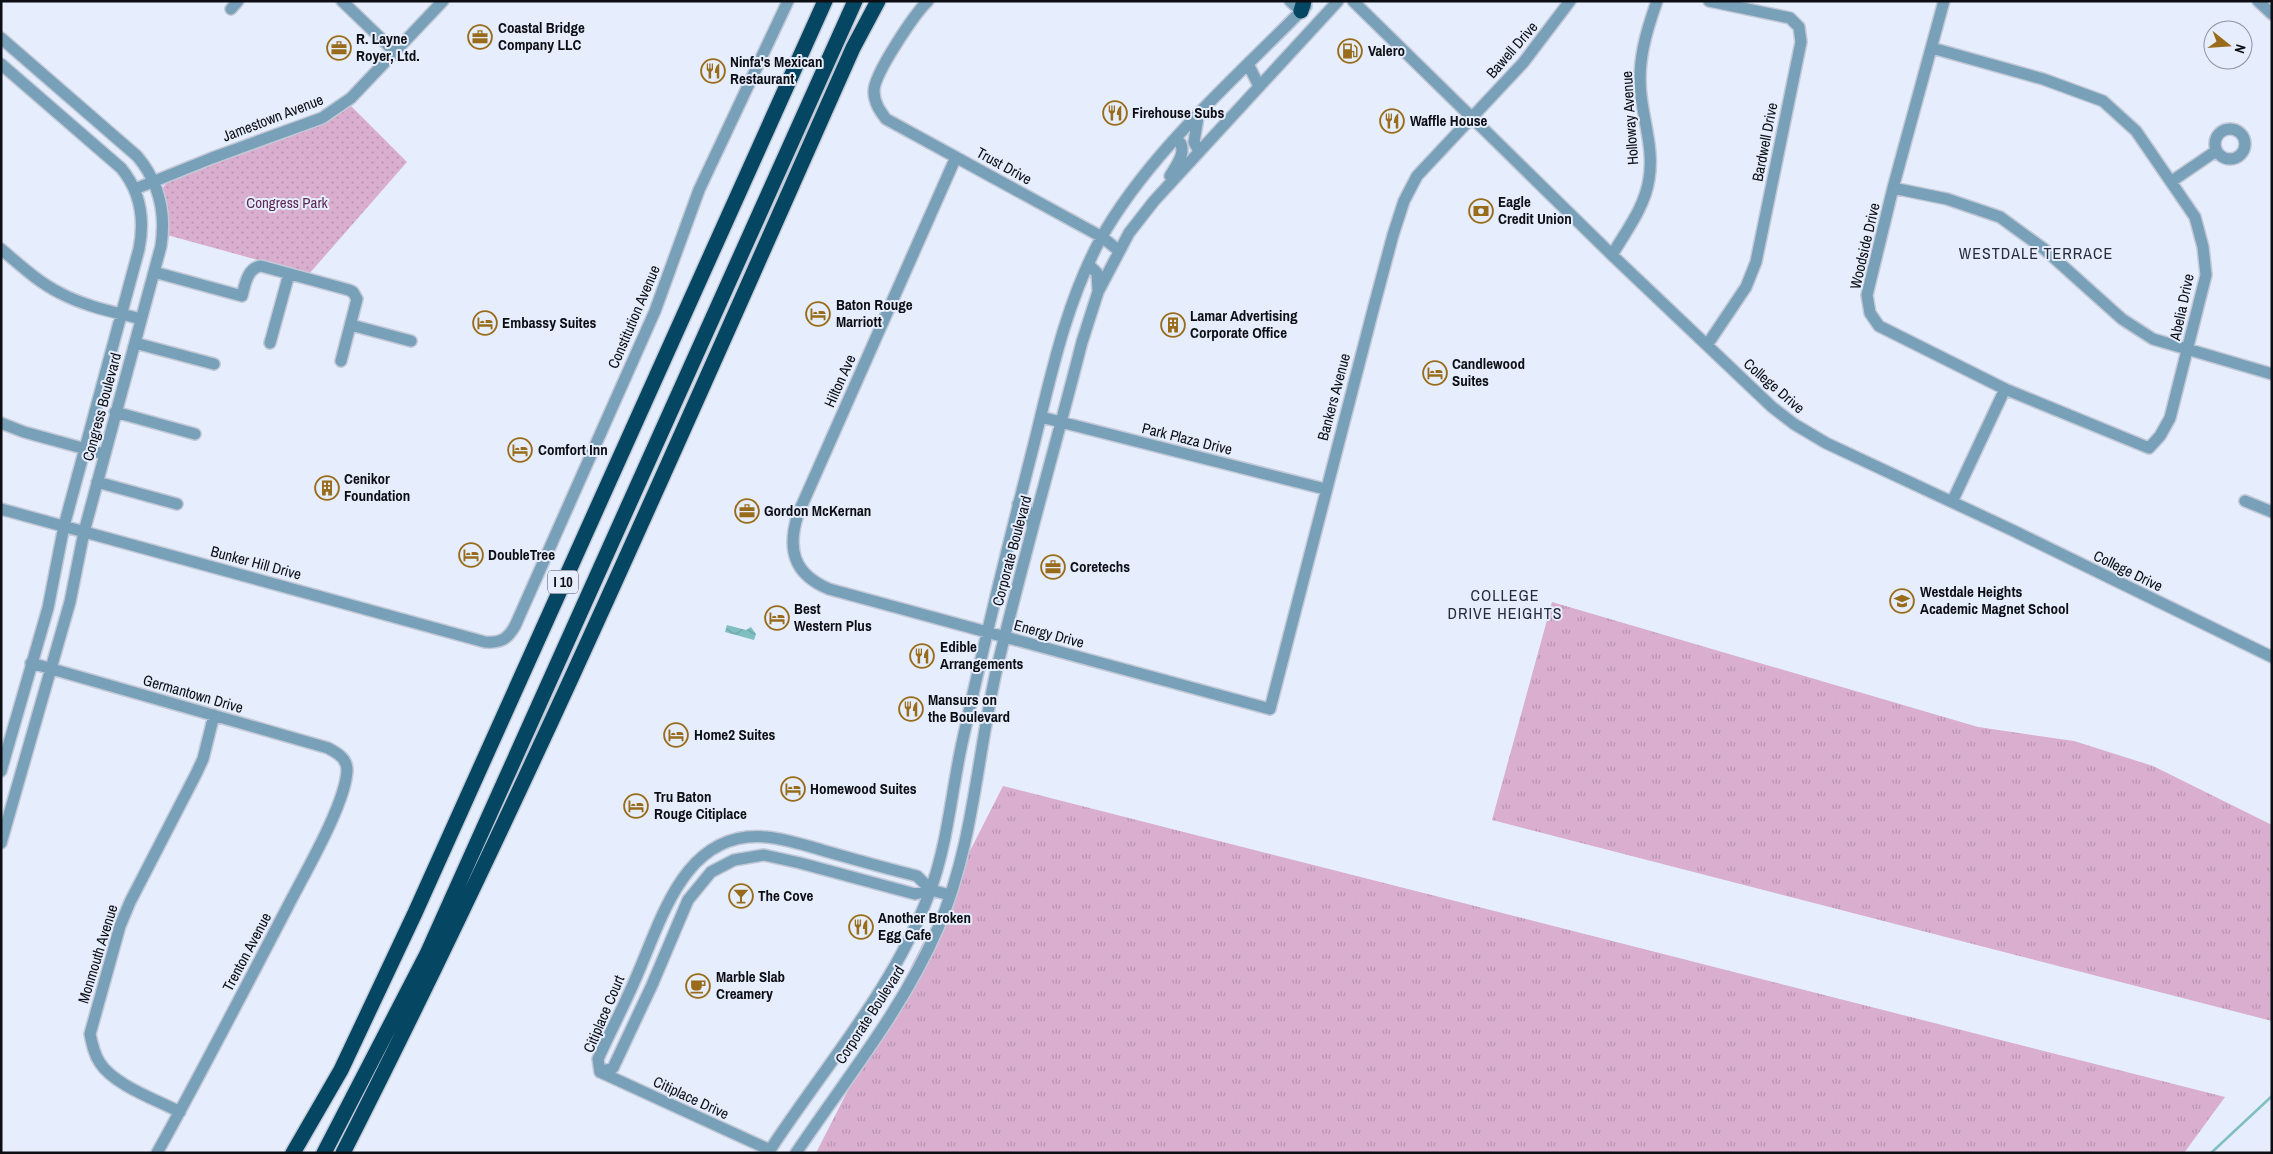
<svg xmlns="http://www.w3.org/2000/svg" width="2273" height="1154" font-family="'Archivo Narrow',sans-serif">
  <defs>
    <pattern id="grass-tufts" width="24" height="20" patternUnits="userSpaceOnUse" patternTransform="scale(1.25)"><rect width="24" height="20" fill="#d9aece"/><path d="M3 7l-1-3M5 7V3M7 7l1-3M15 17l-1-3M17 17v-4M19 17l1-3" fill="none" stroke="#b994b0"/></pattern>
    <pattern id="park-dots" width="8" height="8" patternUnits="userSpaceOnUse" patternTransform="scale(1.25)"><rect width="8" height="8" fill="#d9aece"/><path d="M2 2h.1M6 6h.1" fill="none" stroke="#b994b0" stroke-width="1.8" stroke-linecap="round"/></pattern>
    <pattern id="water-waves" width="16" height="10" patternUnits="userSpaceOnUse" patternTransform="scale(1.25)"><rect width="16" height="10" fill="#7fbfc2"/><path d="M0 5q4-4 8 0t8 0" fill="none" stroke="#6da3a6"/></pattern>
  </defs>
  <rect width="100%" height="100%" fill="#e6edfc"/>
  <path fill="url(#grass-tufts)" d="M1552,602L1978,727L2074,741L2153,766L2272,825V1021L1492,820Z
    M1003,786L2225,1097L2184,1153H816Z"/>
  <path fill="url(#park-dots)" d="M351,106L407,162L309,274L167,235L168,222L162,189L168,181L327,122Z"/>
  <path fill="url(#water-waves)" d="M727,625L746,630L751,627L756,634L754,640L725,632Z"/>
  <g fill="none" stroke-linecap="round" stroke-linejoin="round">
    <path stroke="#7fbfc2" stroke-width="2.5" d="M2211,1153L2272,1096"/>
    <g stroke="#c3c9d7" stroke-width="14">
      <path id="minor" d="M342,1L395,52
        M928,1C915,13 874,74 874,91C874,103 880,111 886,119L1102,237L1118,250
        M1290,1L1301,11
        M1353,1L1612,255L1772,407L1794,424L1826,443L2014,531L2272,657
        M2258,1L2272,14
        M231,9L238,1
        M1,38L137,156C159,182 166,213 161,246L84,532L70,602L1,843
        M1932,48L2043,79L2103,101L2136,131L2195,217L2203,247L2206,275L2170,418L2160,436L2149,448L2005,389L1879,326L1870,313L1867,295L1893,188L1944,1
        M1,64L121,168C141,192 145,219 139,249L64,526L48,608L1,771
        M1248,64L1259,86
        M1198,117L1194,142L1199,151
        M2215 144a15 15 0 1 1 30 0a15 15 0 1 1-30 0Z
        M956,157L798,514C787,549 793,574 829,589L1270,709L1373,310L1393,235L1404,201L1417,176L1523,63L1570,1
        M1170,176C1176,166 1190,148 1176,139
        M2172,181L2216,151
        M1893,188L1947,199L2000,217L2044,249L2122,319L2153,339L2272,374
        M135,189L212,158L322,118L351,98L443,1
        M1,249C20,265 38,282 60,293C84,306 114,312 141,319
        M1612,255C1626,231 1645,207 1649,179C1654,151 1644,123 1641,95C1637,62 1646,32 1657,1
        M1088,264L1097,273L1098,290
        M154,272L242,296C245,285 247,268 261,266L349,290L353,292L357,299L341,361
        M351,325L411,341
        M135,343L214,364
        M270,343L289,274
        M1707,345L1746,287L1756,262L1801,42L1799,27L1790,18L1709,1
        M115,412L195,434
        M1041,417L1325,489
        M1,423L24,432L104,454
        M97,482L177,504
        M2245,501L2272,512
        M1952,502L2005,389
        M1018,504L1026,508L1033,527
        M1,509L485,642C500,643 507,640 515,626L655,311L699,190L788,1
        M31,663L328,748C337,753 347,758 347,770C346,804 303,876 287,908C244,990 202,1072 157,1153
        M600,1072L598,1059C611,1030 626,1002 638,973C663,915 686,830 766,837C788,839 811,847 832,853C860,861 889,869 917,876L931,890L950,895
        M600,1072L613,1068L652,985L688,900L711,872L734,860L764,855L800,863L915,894L931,890
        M600,1072L770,1150
        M180,1112C157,1100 114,1085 100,1063C94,1054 92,1044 90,1034L120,926L130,902L196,774L203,759L214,715
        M768,1153C824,1067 893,990 929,894C947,847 951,796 961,748C983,646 1008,545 1034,444C1051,375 1066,303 1100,240C1149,152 1236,78 1306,6
        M796,1153C845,1080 903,1009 938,928C973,847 977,757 996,672C1022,562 1054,452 1082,342L1098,292L1129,233L1154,201L1338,1"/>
    </g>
    <g stroke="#c3c9d7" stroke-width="18">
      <path id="highway" d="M1301,11L1304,1
        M293,1153L341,1070L415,913L825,1
        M324,1153L427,954L855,1
        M343,1153C527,791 688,419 853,48L878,1"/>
    </g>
    <use href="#minor" stroke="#78a1b9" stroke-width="11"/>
    <use href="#highway" stroke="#054763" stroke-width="15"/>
  </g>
  <defs>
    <g id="office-ring" transform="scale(1.25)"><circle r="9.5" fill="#e6edfc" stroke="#986c1b" stroke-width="1.5"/><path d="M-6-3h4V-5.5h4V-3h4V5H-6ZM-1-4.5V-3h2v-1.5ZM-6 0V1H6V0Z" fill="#986c1b"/></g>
    <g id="fuel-ring" transform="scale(1.25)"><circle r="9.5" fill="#e6edfc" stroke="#986c1b" stroke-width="1.5"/><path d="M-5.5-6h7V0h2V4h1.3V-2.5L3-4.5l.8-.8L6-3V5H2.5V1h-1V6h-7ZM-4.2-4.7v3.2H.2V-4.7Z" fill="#986c1b"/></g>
    <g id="restaurant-ring" transform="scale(1.25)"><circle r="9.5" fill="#e6edfc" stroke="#986c1b" stroke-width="1.5"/><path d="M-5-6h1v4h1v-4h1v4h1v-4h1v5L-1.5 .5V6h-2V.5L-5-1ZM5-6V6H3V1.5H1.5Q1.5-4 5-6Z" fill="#986c1b"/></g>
    <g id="bank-ring" transform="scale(1.25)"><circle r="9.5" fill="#e6edfc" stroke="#986c1b" stroke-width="1.5"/><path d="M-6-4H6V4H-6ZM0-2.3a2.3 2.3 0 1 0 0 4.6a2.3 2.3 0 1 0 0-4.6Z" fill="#986c1b"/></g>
    <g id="hotel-ring" transform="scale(1.25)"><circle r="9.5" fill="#e6edfc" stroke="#986c1b" stroke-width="1.5"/><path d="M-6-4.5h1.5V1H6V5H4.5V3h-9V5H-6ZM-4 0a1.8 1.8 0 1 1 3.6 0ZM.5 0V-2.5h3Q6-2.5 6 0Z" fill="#986c1b"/></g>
    <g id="building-ring" transform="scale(1.25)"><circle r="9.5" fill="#e6edfc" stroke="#986c1b" stroke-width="1.5"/><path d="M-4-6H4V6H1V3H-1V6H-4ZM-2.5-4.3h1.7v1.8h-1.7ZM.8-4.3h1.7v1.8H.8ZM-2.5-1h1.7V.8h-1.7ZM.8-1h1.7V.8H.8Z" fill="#986c1b"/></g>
    <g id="school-ring" transform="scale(1.25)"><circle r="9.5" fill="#e6edfc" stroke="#986c1b" stroke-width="1.5"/><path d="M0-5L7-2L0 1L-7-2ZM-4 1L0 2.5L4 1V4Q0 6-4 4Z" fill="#986c1b"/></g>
    <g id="bar-ring" transform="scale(1.25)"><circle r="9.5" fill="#e6edfc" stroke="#986c1b" stroke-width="1.5"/><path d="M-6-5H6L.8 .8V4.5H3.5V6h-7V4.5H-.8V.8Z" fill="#986c1b"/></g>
    <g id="cafe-ring" transform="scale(1.25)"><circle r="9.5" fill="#e6edfc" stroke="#986c1b" stroke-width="1.5"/><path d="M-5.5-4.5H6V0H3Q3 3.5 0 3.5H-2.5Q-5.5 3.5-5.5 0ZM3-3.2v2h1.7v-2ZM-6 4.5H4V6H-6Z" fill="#986c1b"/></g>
  </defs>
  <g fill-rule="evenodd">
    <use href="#office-ring" x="480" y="37"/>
    <use href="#office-ring" x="339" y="48"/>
    <use href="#fuel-ring" x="1350" y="51"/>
    <use href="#restaurant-ring" x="713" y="71"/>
    <use href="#restaurant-ring" x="1115" y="113"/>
    <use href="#restaurant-ring" x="1392" y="121"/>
    <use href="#bank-ring" x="1481" y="211"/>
    <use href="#hotel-ring" x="818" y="314"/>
    <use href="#hotel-ring" x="485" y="323"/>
    <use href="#building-ring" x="1173" y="325"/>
    <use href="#hotel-ring" x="1435" y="373"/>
    <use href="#hotel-ring" x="520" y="450"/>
    <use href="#building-ring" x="327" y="488"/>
    <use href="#office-ring" x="747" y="511"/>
    <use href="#hotel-ring" x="471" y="555"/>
    <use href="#office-ring" x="1053" y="567"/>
    <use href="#school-ring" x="1902" y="601"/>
    <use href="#hotel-ring" x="777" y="618"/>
    <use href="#restaurant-ring" x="922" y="656"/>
    <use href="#restaurant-ring" x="911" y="709"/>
    <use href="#hotel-ring" x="676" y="735"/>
    <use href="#hotel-ring" x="793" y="789"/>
    <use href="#hotel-ring" x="636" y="806"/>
    <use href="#bar-ring" x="741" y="896"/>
    <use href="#restaurant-ring" x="861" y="927"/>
    <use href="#cafe-ring" x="698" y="986"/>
  </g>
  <g text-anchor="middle" stroke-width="4" stroke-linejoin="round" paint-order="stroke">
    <rect fill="#e6edfc" stroke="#4d515a" stroke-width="1" x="548" y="570.5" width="30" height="23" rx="4"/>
    <g font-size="14" font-weight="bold" fill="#0c0e14">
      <text x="563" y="587">I 10</text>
    </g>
    <g font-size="15" font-weight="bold" fill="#0c0e14" stroke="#e6edfc" text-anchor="start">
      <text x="498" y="33">Coastal Bridge<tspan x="498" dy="17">Company LLC</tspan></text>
      <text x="356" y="44">R. Layne<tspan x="356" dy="17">Royer, Ltd.</tspan></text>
      <text x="1368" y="56">Valero</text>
      <text x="730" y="67">Ninfa's Mexican<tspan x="730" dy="17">Restaurant</tspan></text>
      <text x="1132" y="118">Firehouse Subs</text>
      <text x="1410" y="126">Waffle House</text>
      <text x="1498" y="207">Eagle<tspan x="1498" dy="17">Credit Union</tspan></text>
      <text x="836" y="310">Baton Rouge<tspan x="836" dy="17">Marriott</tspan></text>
      <text x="1190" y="321">Lamar Advertising<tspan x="1190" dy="17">Corporate Office</tspan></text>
      <text x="502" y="328">Embassy Suites</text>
      <text x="1452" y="369">Candlewood<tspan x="1452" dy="17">Suites</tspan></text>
      <text x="538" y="455">Comfort Inn</text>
      <text x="344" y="484">Cenikor<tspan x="344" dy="17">Foundation</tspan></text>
      <text x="764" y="516">Gordon McKernan</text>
      <text x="488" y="560">DoubleTree</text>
      <text x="1070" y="572">Coretechs</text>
      <text x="1920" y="597">Westdale Heights<tspan x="1920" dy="17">Academic Magnet School</tspan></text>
      <text x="794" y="614">Best<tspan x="794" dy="17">Western Plus</tspan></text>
      <text x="940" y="652">Edible<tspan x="940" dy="17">Arrangements</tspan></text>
      <text x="928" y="705">Mansurs on<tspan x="928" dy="17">the Boulevard</tspan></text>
      <text x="694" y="740">Home2 Suites</text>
      <text x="810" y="794">Homewood Suites</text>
      <text x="654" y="802">Tru Baton<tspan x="654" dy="17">Rouge Citiplace</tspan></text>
      <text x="758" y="901">The Cove</text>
      <text x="878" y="923">Another Broken<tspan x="878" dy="17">Egg Cafe</tspan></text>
      <text x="716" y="982">Marble Slab<tspan x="716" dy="17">Creamery</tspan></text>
    </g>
    <g font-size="15" fill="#0c0e14" stroke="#e6edfc">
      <text transform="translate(1512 50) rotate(-49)" y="5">Bawell Drive</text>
      <text transform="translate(273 118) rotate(-21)" y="5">Jamestown Avenue</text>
      <text transform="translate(1630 118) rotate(-94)" y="5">Holloway Avenue</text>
      <text transform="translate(1765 142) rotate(-79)" y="5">Bardwell Drive</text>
      <text transform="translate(1004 166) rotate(29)" y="5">Trust Drive</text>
      <text transform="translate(1865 246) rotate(-77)" y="5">Woodside Drive</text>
      <text transform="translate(2182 307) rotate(-78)" y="5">Abelia Drive</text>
      <text transform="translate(634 317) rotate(-67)" y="5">Constitution Avenue</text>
      <text transform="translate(840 381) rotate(-66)" y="5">Hilton Ave</text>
      <text transform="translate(1774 386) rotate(41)" y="5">College Drive</text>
      <text transform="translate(1334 397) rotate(-75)" y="5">Bankers Avenue</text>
      <text transform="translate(102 407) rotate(-75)" y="5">Congress Boulevard</text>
      <text transform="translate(1187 439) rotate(14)" y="5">Park Plaza Drive</text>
      <text transform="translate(1012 551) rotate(-75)" y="5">Corporate Boulevard</text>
      <text transform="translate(256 563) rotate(15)" y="5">Bunker Hill Drive</text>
      <text transform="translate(2128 571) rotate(26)" y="5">College Drive</text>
      <text transform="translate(1049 634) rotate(15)" y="5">Energy Drive</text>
      <text transform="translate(193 694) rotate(16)" y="5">Germantown Drive</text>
      <text transform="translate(247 952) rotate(-62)" y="5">Trenton Avenue</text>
      <text transform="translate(98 954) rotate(-73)" y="5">Monmouth Avenue</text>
      <text transform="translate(604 1014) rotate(-67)" y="5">Citiplace Court</text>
      <text transform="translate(870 1015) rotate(-57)" y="5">Corporate Boulevard</text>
      <text transform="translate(691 1098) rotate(25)" y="5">Citiplace Drive</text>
    </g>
    <g font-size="15" fill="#5c2852" stroke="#e6edfc">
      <text x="287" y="208">Congress Park</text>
    </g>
    <g font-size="16" letter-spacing="1" fill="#272c3b" stroke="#e6edfc">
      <text x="2036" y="259">WESTDALE TERRACE</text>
      <text x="1505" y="601">COLLEGE<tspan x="1505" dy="18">DRIVE HEIGHTS</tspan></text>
    </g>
  </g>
  <rect width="2273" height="1154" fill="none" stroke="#0c0e14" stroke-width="5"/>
  <g transform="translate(2228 45) rotate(107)"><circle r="24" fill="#e6edfc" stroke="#8f949f"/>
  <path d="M0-4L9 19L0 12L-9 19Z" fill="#986c1b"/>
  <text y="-8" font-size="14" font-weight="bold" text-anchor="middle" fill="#0c0e14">N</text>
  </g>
</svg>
